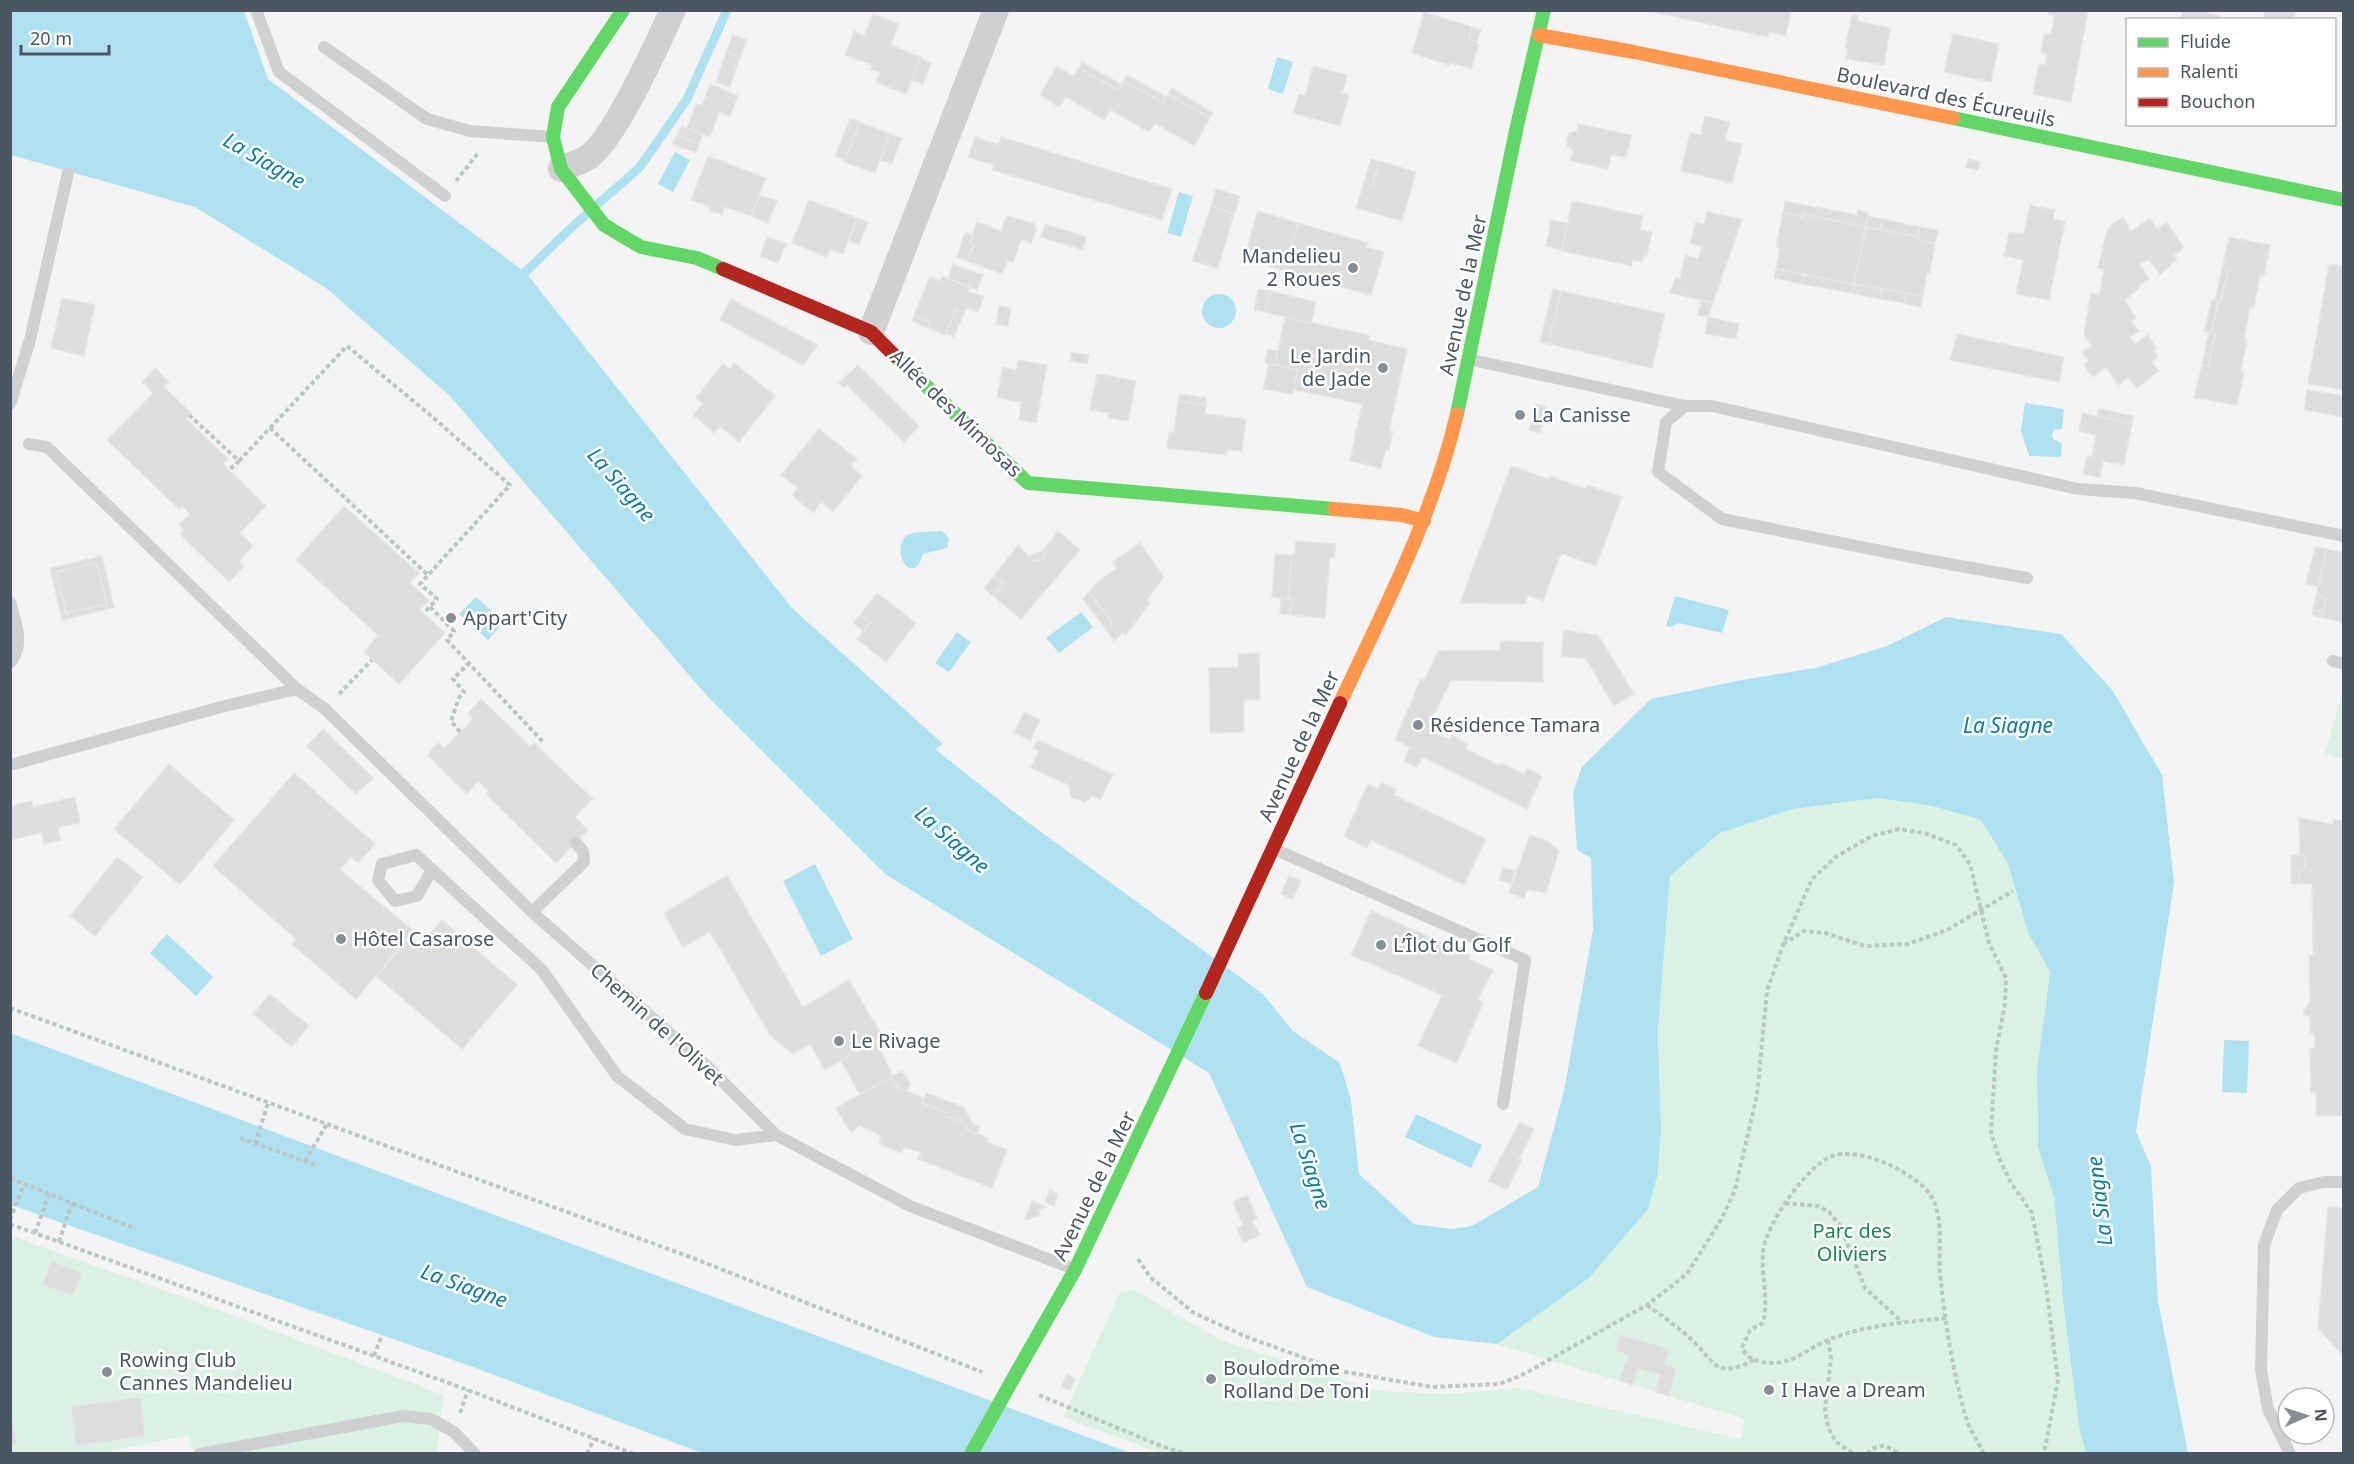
<svg xmlns="http://www.w3.org/2000/svg" width="2354" height="1464" font-family="'Noto Sans',sans-serif">
  <rect width="100%" height="100%" fill="#f4f4f4"/>
  <path fill="#d9f2e3" d="M2343,691L2344,759H2343L2325,753Z
    M1878,798L1933,806L1982,820L2008,864L2028,932L2050,972L2037,1070L2038,1148L2054,1197L2064,1310L2080,1433L2086,1453L1163,1454L1063,1417L1120,1292L1134,1290L1220,1340L1379,1391L1446,1394L1519,1388L1741,1439L1745,1419L1497,1344L1589,1278L1658,1173L1661,1130L1658,1032L1670,876L1720,833L1793,809Z
    M11,1236L216,1309L443,1395L437,1453H193L189,1435L101,1453L11,1454Z"/>
  <path fill="#aee2f0" d="M10,11H244L268,79L526,273L792,608L943,744L935,749L1018,815L1263,994L1293,1031L1340,1063L1351,1100L1359,1174L1414,1224L1451,1229L1472,1226L1538,1187L1564,1091L1593,930L1591,858L1577,850L1573,793L1582,767L1651,699L1742,680L1815,668L1887,646L1946,617L2061,634L2113,691L2162,775L2174,882L2136,1132L2151,1166L2158,1301L2188,1453H2086L2080,1433L2064,1310L2054,1197L2038,1148L2037,1070L2050,972L2028,932L2008,864L1981,820L1933,806L1878,798L1793,809L1720,833L1670,876L1658,1032L1661,1130L1658,1173L1648,1209L1589,1278L1497,1344L1434,1337L1307,1287L1209,1073L885,874L707,696L450,396L326,288L195,207L11,155Z
    M1277,57L1293,62L1283,94L1268,89Z
    M675,152L690,160L673,192L658,184Z
    M1179,192L1193,196L1181,237L1167,233Z
    M1202 311a17 17 0 1 1 34 0a17 17 0 1 1-34 0Z
    M2025,403L2064,409L2062,429L2054,430L2052,435L2054,440L2062,443L2061,457L2029,456L2021,431Z
    M942,531L949,538L947,548L923,554C911,594 885,540 913,533C921,531 933,532 942,531Z
    M1675,596L1729,610L1722,633L1679,623L1671,627L1666,626Z
    M476,597L504,622L488,640L459,614Z
    M1081,612L1093,627L1059,653L1046,638Z
    M957,632L971,642L949,672L935,663Z
    M815,864L853,939L821,956L783,881Z
    M167,934L213,977L196,996L150,953Z
    M10,1033L1130,1453H702L473,1367L11,1205Z
    M2224,1040L2249,1041L2247,1093L2222,1092Z
    M1416,1114L1482,1145L1471,1168L1405,1137Z"/>
  <g fill="none" stroke-linecap="round" stroke-linejoin="round">
    <path stroke="#aee2f0" stroke-width="9" d="M518,279L572,227L640,167L687,99L727,10"/>
  </g>
  <path fill="#ddddde" stroke="#e5e6e7" stroke-width="1.5" d="M1644,10H1791L1786,36L1769,32L1768,37Z
    M2049,10H2088L2071,102L2033,94L2039,64L2045,65L2047,54L2041,53L2044,33L2051,34L2054,15L2048,14Z
    M2182,10H2196L2220,16V20H2181Z
    M2265,10H2287L2295,12L2293,20H2263Z
    M1424,12L1472,27L1469,39L1477,42V45H1479L1471,69L1449,62V65L1412,53Z
    M873,14L899,24L891,45L921,57L906,94L876,82L880,73L871,70L872,65L845,55L854,31L864,36Z
    M1852,15L1859,16L1858,21L1890,28L1884,65L1846,59L1848,49L1845,48Z
    M1472,27L1481,30L1477,42L1469,39Z
    M1953,34L1999,44L1991,82L1944,72Z
    M733,35L747,40L740,57L726,52Z
    M726,52L740,57L730,87L716,82Z
    M920,58L931,63L923,84L912,80Z
    M1082,62L1121,84L1118,90L1079,68Z
    M1057,66L1073,76L1079,68L1118,90L1124,81L1163,103L1168,94L1210,118L1194,146L1155,123L1149,132L1111,110L1104,120L1066,97L1059,107L1040,95Z
    M1313,66L1347,75L1342,93L1349,95L1340,126L1293,113L1299,94L1305,96Z
    M1127,75L1166,97L1163,103L1124,81Z
    M710,84L738,96L730,116L719,112L710,137L687,128L696,104L702,105Z
    M1172,88L1213,113L1210,118L1168,94Z
    M1705,116L1730,122L1725,140L1742,144L1732,183L1681,171L1690,133L1701,135Z
    M850,119L860,122L845,160L835,156Z
    M860,122L890,134L875,173L844,162Z
    M1578,124L1632,135L1626,157L1611,155L1608,169L1570,161L1573,150L1567,145L1566,139L1570,133L1577,131Z
    M682,126L703,134L699,144L677,135Z
    M890,134L902,138L892,164L880,160Z
    M677,135L699,144L696,153L672,144Z
    M975,137L999,145L1001,137L1172,189L1162,220L992,170L994,165L968,157Z
    M708,156L766,178L751,216L725,207L722,214L710,211L711,207L691,200Z
    M1371,159L1379,161L1372,185L1364,183Z
    M1968,159L1980,162L1978,170L1966,168Z
    M1379,161L1416,172L1402,221L1356,208L1364,183L1372,185Z
    M1216,189L1240,196L1234,214L1211,206Z
    M759,195L777,201L768,223L751,216Z
    M809,200L857,218L843,254L830,249L827,257L792,243Z
    M1572,201L1643,216L1640,230L1652,232L1647,256L1644,255L1642,262L1632,260V266L1562,251Z
    M1785,201L1805,205L1803,217L1783,213Z
    M1805,205L1857,215L1858,210L1868,213L1866,227L1803,214Z
    M2030,205L2055,210L2053,219L2065,221L2049,300L2016,294L2023,260L2004,256L2009,232L2024,234Z
    M1211,206L1234,214L1218,268L1192,261Z
    M1258,211L1298,223L1284,271L1244,259Z
    M1707,212L1742,219L1713,303L1670,293L1675,278L1680,279L1685,255L1698,259L1702,247L1690,243L1696,222L1704,224Z
    M1783,213L1803,217V214L1866,227L1854,284L1776,269L1780,248L1776,247Z
    M1007,216L1035,224L1034,227L1037,228L1031,243L1021,240L1013,262L1008,260L1002,274L967,261L974,244L970,243L977,222L1001,231Z
    M1868,216L1882,219L1880,229L1866,227Z
    M2123,217L2131,231L2150,218L2157,229L2167,223L2184,248L2174,255L2177,259L2160,275L2149,259L2140,264L2149,279L2139,285L2140,287L2125,300L2136,318L2131,321L2139,331L2130,337L2135,344L2148,335L2156,348L2154,350L2158,357L2152,362L2159,371L2137,388L2128,377L2118,385L2106,367L2093,377L2084,365L2089,361L2082,352L2092,346L2084,334L2091,293L2099,295L2104,269L2098,268L2106,234L2111,225Z
    M857,218L868,222L859,245L849,241Z
    M1882,219L1920,227L1918,237L1880,229Z
    M1551,220L1567,223L1562,250L1546,246Z
    M1298,223L1368,243L1366,247L1384,252L1371,295L1284,271Z
    M1045,224L1086,237L1083,250L1041,237Z
    M1866,227L1918,237V240L1935,244L1930,273L1927,272L1923,296L1854,284Z
    M1920,227L1938,230L1935,244L1918,240Z
    M965,232L973,235L970,243L974,244L967,261L957,257Z
    M767,237L786,244L778,263L760,256Z
    M2229,237L2270,245L2264,276L2260,275L2254,308L2250,307L2244,339L2247,340L2241,371L2244,372L2237,405L2194,398L2202,365L2208,366L2215,334L2211,333L2228,270L2222,269Z
    M953,264L983,275L977,290L948,279Z
    M2329,264L2344,266V390L2308,384Z
    M1776,269L1804,275L1802,284L1774,278Z
    M2222,269L2228,270L2221,302L2215,301Z
    M1804,275L1854,284L1852,293L1802,284Z
    M942,276L970,287L968,291L984,297L978,312L967,308L964,313L956,309L945,335L928,328L930,322L914,315L930,277L940,281Z
    M1854,284L1882,289L1880,299L1852,293Z
    M1258,289L1270,291L1265,312L1254,310Z
    M1553,289L1561,291L1549,344L1540,342Z
    M1882,289L1906,293L1904,303L1880,299Z
    M1270,291L1316,302L1311,323L1265,312Z
    M1561,291L1665,314L1652,368L1549,344Z
    M1906,293L1923,296L1921,307L1904,303Z
    M62,298L95,305L84,356L51,348Z
    M731,299L818,345L803,365L720,320Z
    M1701,300L1713,303L1708,317L1698,315Z
    M2212,300L2218,301L2211,333L2204,331Z
    M999,306L1011,308L1008,326L996,324Z
    M956,309L964,313L954,337L946,333Z
    M914,315L930,322L928,328L912,321Z
    M1285,317L1369,335L1368,340L1407,349L1389,431H1393L1389,449L1386,448L1381,468L1350,461L1362,404L1294,390L1298,370L1275,365Z
    M1708,317L1739,324L1736,339L1705,334Z
    M2209,332L2215,334L2208,366L2202,365Z
    M1957,334L2064,357L2059,382L1950,360Z
    M1268,349L1277,351L1275,365L1265,363Z
    M1071,352L1089,355L1087,364L1070,361Z
    M1018,360L1047,365L1036,423L1019,420L1021,402L997,398L1003,367L1016,370Z
    M723,363L730,369L734,363L775,396L739,442L720,426L714,433L693,415L703,404L696,398Z
    M1269,364L1298,370L1293,394L1263,389Z
    M858,365L919,426L904,442L847,385L844,388L839,383Z
    M155,368L169,382L164,387L191,413L186,418L228,459L223,464L266,506L240,533L253,546L239,561L244,566L229,582L180,534L184,530L179,525L190,514L182,506L179,509L107,440L153,393L142,382Z
    M1097,374L1136,381L1128,421L1108,418L1109,413L1090,410Z
    M2307,390L2344,396V417L2304,410Z
    M1179,394L1206,398V405L1178,401Z
    M1178,401L1206,405L1205,414L1246,419L1242,451L1227,450L1226,455L1167,448L1169,432H1174Z
    M1535,404L1546,407L1540,433L1529,430Z
    M2099,409L2133,416L2132,424L2097,416Z
    M2082,413L2132,424L2124,465L2103,461L2100,478L2083,474L2087,456L2092,457L2096,435L2079,431Z
    M819,429L857,459L851,466L862,476L833,512L821,502L813,513L792,495L798,488L781,475Z
    M1511,466L1549,479L1550,476L1586,489L1587,485L1622,497L1596,566L1563,554L1560,556L1543,601L1528,595L1525,604L1460,603Z
    M344,506L419,573L410,583L429,600L420,610L445,633L399,684L364,652L378,635L296,560Z
    M1058,531L1080,550L1021,619L993,596L1004,583L994,576L1018,545L1033,561L1041,560L1046,552L1044,550Z
    M1296,541L1336,544L1334,558H1330L1325,618L1290,615L1292,599H1288L1292,555H1295Z
    M1140,543L1164,577L1147,600L1150,603L1126,635L1123,632L1114,641L1107,631L1113,623L1089,592L1097,582L1117,568L1113,562Z
    M2315,547L2327,549L2318,586L2306,584Z
    M2327,549L2344,553V623L2312,615L2313,609L2323,612L2327,599L2316,596Z
    M1044,550L1046,552L1041,560L1033,561L1029,556Z
    M1275,554L1292,555L1288,599H1292L1290,615L1280,614L1281,598L1272,597Z
    M102,556L114,608L108,609L97,563L56,572L67,619L62,620L50,568Z
    M97,563L107,604L66,613L56,572Z
    M994,576L1004,583L993,596L984,588Z
    M1089,592L1113,623L1107,631L1083,599Z
    M877,593L916,623L886,662L857,639L870,623L860,615Z
    M2316,596L2327,599L2323,612L2313,609Z
    M107,604L108,609L67,619L66,613Z
    M860,615L870,623L864,631L853,623Z
    M1564,630L1598,635L1634,694L1614,706L1586,659L1561,656Z
    M1500,641L1543,642V682L1451,680L1430,723L1438,727L1435,733L1450,740L1452,735L1468,744L1466,749L1500,766L1501,763L1524,774L1527,768L1542,776L1527,809L1422,757L1417,767L1404,761L1410,747L1395,740L1421,679L1424,681L1438,651L1500,650Z
    M1259,653L1260,700H1244V732L1210,733L1209,668L1239,667L1238,654Z
    M481,699L530,746L534,743L593,799L575,817L588,830L556,863L486,794L489,792L478,781L467,794L427,755L438,743L444,748L473,719L468,713Z
    M1024,712L1040,720L1030,740L1014,733Z
    M323,729L373,778L356,794L307,746Z
    M1038,740L1113,774L1100,800L1093,796L1084,802L1071,797L1069,785L1031,768L1039,751L1033,748Z
    M169,764L234,820L180,885L114,829Z
    M294,773L375,844L358,863L351,857L340,870L414,931L356,999L292,944L296,939L213,866Z
    M1381,783L1396,789L1394,795L1486,839L1464,885L1371,840L1367,848L1344,836L1368,784L1378,789Z
    M75,797L80,823L58,827L61,840L44,844L42,833L10,840V806L32,801L33,807Z
    M2299,818L2333,824V819L2344,821V1116H2316V1092L2311,1093L2310,1048H2315L2314,1033H2310V1016H2304V1010L2310,1002L2309,955H2313L2312,884H2299V872L2305,867V855H2300Z
    M1530,835L1547,841L1559,851L1546,893L1527,890L1524,898L1509,893Z
    M2291,855H2305V867L2299,872V884H2291Z
    M117,857L143,877L95,936L70,916Z
    M1503,868L1515,871L1511,884L1499,880Z
    M727,875L803,1007L849,980L883,1037L825,1070L810,1044L793,1054L770,1035L710,932L683,947L664,913Z
    M1289,876L1301,881L1293,899L1281,894Z
    M1371,911L1470,955L1469,959L1493,970L1478,1000L1483,1003L1457,1063L1418,1046L1442,995L1351,955Z
    M442,920L517,985L462,1049L376,976L409,938L418,947Z
    M270,994L309,1026L292,1047L253,1014Z
    M876,1041L893,1076L860,1095L841,1061Z
    M902,1071L910,1083L907,1091L897,1087L891,1077Z
    M891,1077L897,1087L924,1098L922,1103L945,1112L943,1115L967,1124L966,1129L988,1138L987,1142L1007,1150L992,1188L918,1159L921,1153L904,1147L902,1153L879,1144L881,1135L859,1126L851,1133L836,1108Z
    M926,1093L964,1107L972,1123L980,1127L977,1134L966,1129L967,1124L943,1115L945,1112L922,1103Z
    M1520,1122L1534,1129L1519,1159L1522,1160L1507,1190L1488,1181Z
    M1050,1190L1058,1194L1054,1206L1045,1202Z
    M1247,1195L1257,1218L1252,1221L1260,1235L1243,1243L1237,1228L1243,1225L1233,1202Z
    M1032,1201L1047,1207L1038,1210L1040,1215L1026,1220L1025,1219Z
    M2328,1207L2344,1208V1357L2318,1328Z
    M51,1260L82,1273L73,1296L42,1285Z
    M1620,1334L1670,1349L1665,1365L1677,1368L1669,1396L1655,1392L1660,1375L1638,1369L1633,1385L1619,1381L1628,1355L1615,1351Z
    M1067,1374L1075,1379L1070,1390L1061,1386Z
    M141,1397L145,1436L76,1446L71,1406Z
    M10,1409L17,1443L10,1444Z"/>
  <g fill="none" stroke-linecap="round" stroke-linejoin="round">
    <path stroke="#bcc7c4" stroke-width="4" stroke-dasharray="4.5 3" stroke-linecap="butt" d="M456,181L479,152
      M189,415L239,461L229,470
      M270,428L347,346L429,414L510,485L428,575
      M239,461L270,428L428,575L420,584L437,599L424,613
      M430,607L454,631L447,640L544,743
      M339,694L372,660
      M460,732L451,721L459,698L464,692L453,679L469,663
      M1783,944L1804,931L1825,933L1865,946L1908,944L1947,930L2013,891
      M10,1008L690,1257L982,1372
      M240,1138L318,1166
      M255,1144L268,1103
      M305,1161L327,1124
      M10,1178L136,1229
      M1785,1203L1818,1206L1829,1212L1840,1225L1865,1288L1902,1322
      M10,1220L24,1184
      M10,1224L468,1390L634,1454
      M35,1233L49,1194
      M59,1242L72,1203
      M1138,1259L1150,1277L1194,1313L1247,1337L1340,1371L1432,1387L1499,1384L1520,1376L1647,1305L1687,1274L1722,1218L1735,1190L1757,1095L1767,991L1783,945L1812,879L1837,856L1872,836L1899,829L1924,833L1956,845L1970,864L1989,943L2006,978L2005,1004L1996,1050L1991,1132L1999,1158L2011,1183L2032,1213L2046,1286L2058,1380L2044,1454
      M1647,1305C1662,1316 1678,1327 1692,1340C1716,1364 1716,1379 1754,1360
      M1946,1318C1907,1322 1864,1325 1828,1340C1809,1348 1794,1363 1773,1363C1760,1363 1748,1360 1742,1348L1750,1330L1763,1323C1769,1299 1761,1275 1763,1251C1766,1224 1809,1162 1835,1155C1841,1153 1852,1154 1858,1155C1880,1158 1915,1175 1929,1193C1945,1215 1938,1248 1940,1273C1945,1321 1953,1376 1967,1421C1971,1432 1979,1443 1984,1454
      M1828,1340L1831,1358L1825,1410L1828,1427L1836,1442L1854,1454
      M374,1356L382,1335
      M1039,1395L1161,1446L1186,1454
      M460,1413L468,1390
      M587,1454L594,1438
      M1867,1454C1876,1443 1888,1444 1898,1454"/>
    <path stroke="#ced0d2" stroke-width="12" d="M256,10L279,72L445,196
      M324,47L427,119L470,131L553,137
      M1472,360L1685,406
      M10,404L30,340L68,173
      M29,444L47,447L297,689L325,709L532,912L708,1067L776,1135L910,1206L1074,1269
      M2027,578L1916,558L1722,519L1658,472L1666,422L1685,406H1712L2078,489L2135,493L2344,536
      M10,602C16,623 25,645 10,663
      M2333,661L2344,664
      M10,765L221,707L297,689
      M1274,849L1525,960L1503,1104
      M432,870L417,896L395,901L378,880L382,864L416,855L542,970L617,1076L685,1129L735,1140L776,1135
      M532,912L584,862L583,851L576,843
      M200,1454L403,1416L431,1419L454,1432L475,1454
      M2290,1454L2268,1409L2261,1370L2264,1245L2277,1210L2299,1188L2324,1182H2344"/>
    <path stroke="#ced0d2" stroke-width="26" d="M561,169C569,165 579,163 587,158C614,142 658,42 673,10
      M871,332L996,10"/>
    <path stroke="#63d668" stroke-width="14" d="M623,10L558,107L553,137L561,169L604,225L641,247L697,258L723,269
      M1953,118L2344,200
      M895,356L1028,483L1334,509
      M1457,414L1517,126L1544,10
      M1018,1370L1075,1270L1206,993"/>
    <path stroke="#ff974d" stroke-width="14" d="M1539,35L1634,52L1953,118
      M1334,509L1402,515L1424,521
      M1340,703C1384,609 1433,516 1457,414"/>
    <path stroke="#b3261e" stroke-width="14" d="M723,269L871,332L895,356
      M1206,993L1340,703"/>
    <path stroke="#63d668" stroke-width="14" d="M971,1454L1018,1370"/>
  </g>
  <g fill="#868d94" stroke="#fff" stroke-width="2">
    <circle cx="1353" cy="268" r="6"/>
    <circle cx="1383" cy="368" r="6"/>
    <circle cx="1520" cy="415" r="6"/>
    <circle cx="451" cy="618" r="6"/>
    <circle cx="1418" cy="725" r="6"/>
    <circle cx="341" cy="939" r="6"/>
    <circle cx="1381" cy="945" r="6"/>
    <circle cx="839" cy="1041" r="6"/>
    <circle cx="107" cy="1372" r="6"/>
    <circle cx="1211" cy="1379" r="6"/>
    <circle cx="1769" cy="1390" r="6"/>
  </g>
  <g text-anchor="middle" stroke-width="5" stroke-linejoin="round" paint-order="stroke">
    <g font-size="20" fill="#4a5661" stroke="#fff">
      <text transform="translate(1946 97) rotate(12)" y="7">Boulevard des Écureuils</text>
      <text transform="translate(1463 295) rotate(-78)" y="7">Avenue de la Mer</text>
      <text transform="translate(956 413) rotate(44)" y="7">Allée des Mimosas</text>
      <text transform="translate(1299 746) rotate(-65)" y="7">Avenue de la Mer</text>
      <text transform="translate(657 1024) rotate(42)" y="7">Chemin de l'Olivet</text>
      <text transform="translate(1094 1186) rotate(-64)" y="7">Avenue de la Mer</text>
    </g>
    <g font-size="20" fill="#4a5661" stroke="#fff" text-anchor="start">
      <text x="1341" y="263" text-anchor="end">Mandelieu<tspan x="1341" dy="23">2 Roues</tspan></text>
      <text x="1371" y="363" text-anchor="end">Le Jardin<tspan x="1371" dy="23">de Jade</tspan></text>
      <text x="1532" y="422">La Canisse</text>
      <text x="463" y="625">Appart'City</text>
      <text x="1430" y="732">Résidence Tamara</text>
      <text x="353" y="946">Hôtel Casarose</text>
      <text x="1393" y="952">L’Îlot du Golf</text>
      <text x="851" y="1048">Le Rivage</text>
      <text x="119" y="1367">Rowing Club<tspan x="119" dy="23">Cannes Mandelieu</tspan></text>
      <text x="1223" y="1375">Boulodrome<tspan x="1223" dy="23">Rolland De Toni</tspan></text>
      <text x="1781" y="1397">I Have a Dream</text>
    </g>
    <g font-size="20" fill="#17864f" stroke="#fff">
      <text x="1852" y="1238">Parc des<tspan x="1852" dy="23">Oliviers</tspan></text>
    </g>
    <g font-size="21" font-style="italic" fill="#0c7c9b" stroke="#fff">
      <text transform="translate(264 161) rotate(30)" y="7">La Siagne</text>
      <text transform="translate(621 485) rotate(49)" y="7">La Siagne</text>
      <text x="2008" y="733">La Siagne</text>
      <text transform="translate(952 840) rotate(41)" y="7">La Siagne</text>
      <text transform="translate(1310 1166) rotate(72)" y="7">La Siagne</text>
      <text transform="translate(2100 1201) rotate(-97)" y="7">La Siagne</text>
      <text transform="translate(464 1286) rotate(20)" y="7">La Siagne</text>
    </g>
  </g>
  <rect width="2354" height="1464" fill="none" stroke="#4a5661" stroke-width="24"/>
  <rect x="2126" y="18" width="210" height="108" fill="#ffffff" stroke="#b7bbc0" stroke-width="1.5"/>
  <rect x="2138" y="38" width="30" height="9" fill="#63d668" stroke="#b7bbc0" stroke-width="1.5"/>
  <text x="2180" y="48" font-size="18" fill="#4a5661">Fluide</text>
  <rect x="2138" y="68" width="30" height="9" fill="#ff974d" stroke="#b7bbc0" stroke-width="1.5"/>
  <text x="2180" y="78" font-size="18" fill="#4a5661">Ralenti</text>
  <rect x="2138" y="98" width="30" height="9" fill="#b3261e" stroke="#b7bbc0" stroke-width="1.5"/>
  <text x="2180" y="108" font-size="18" fill="#4a5661">Bouchon</text>
  <g transform="translate(2306 1416) rotate(87)"><circle r="28" fill="#ffffff" stroke="#b7bbc0" stroke-width="1.5"/>
  <path d="M0-4.5L10 22L0 15L-10 22Z" fill="#868d94"/>
  <text y="-9" font-size="16" font-weight="bold" text-anchor="middle" fill="#4a5661">N</text>
  </g>
  <path d="M21 45v9h88v-9" fill="none" stroke="#4a5661" stroke-width="3"/>
  <text x="30" y="45" font-size="18" fill="#4a5661" stroke="#ffffff" stroke-width="4.5" paint-order="stroke">20 m</text>
</svg>
